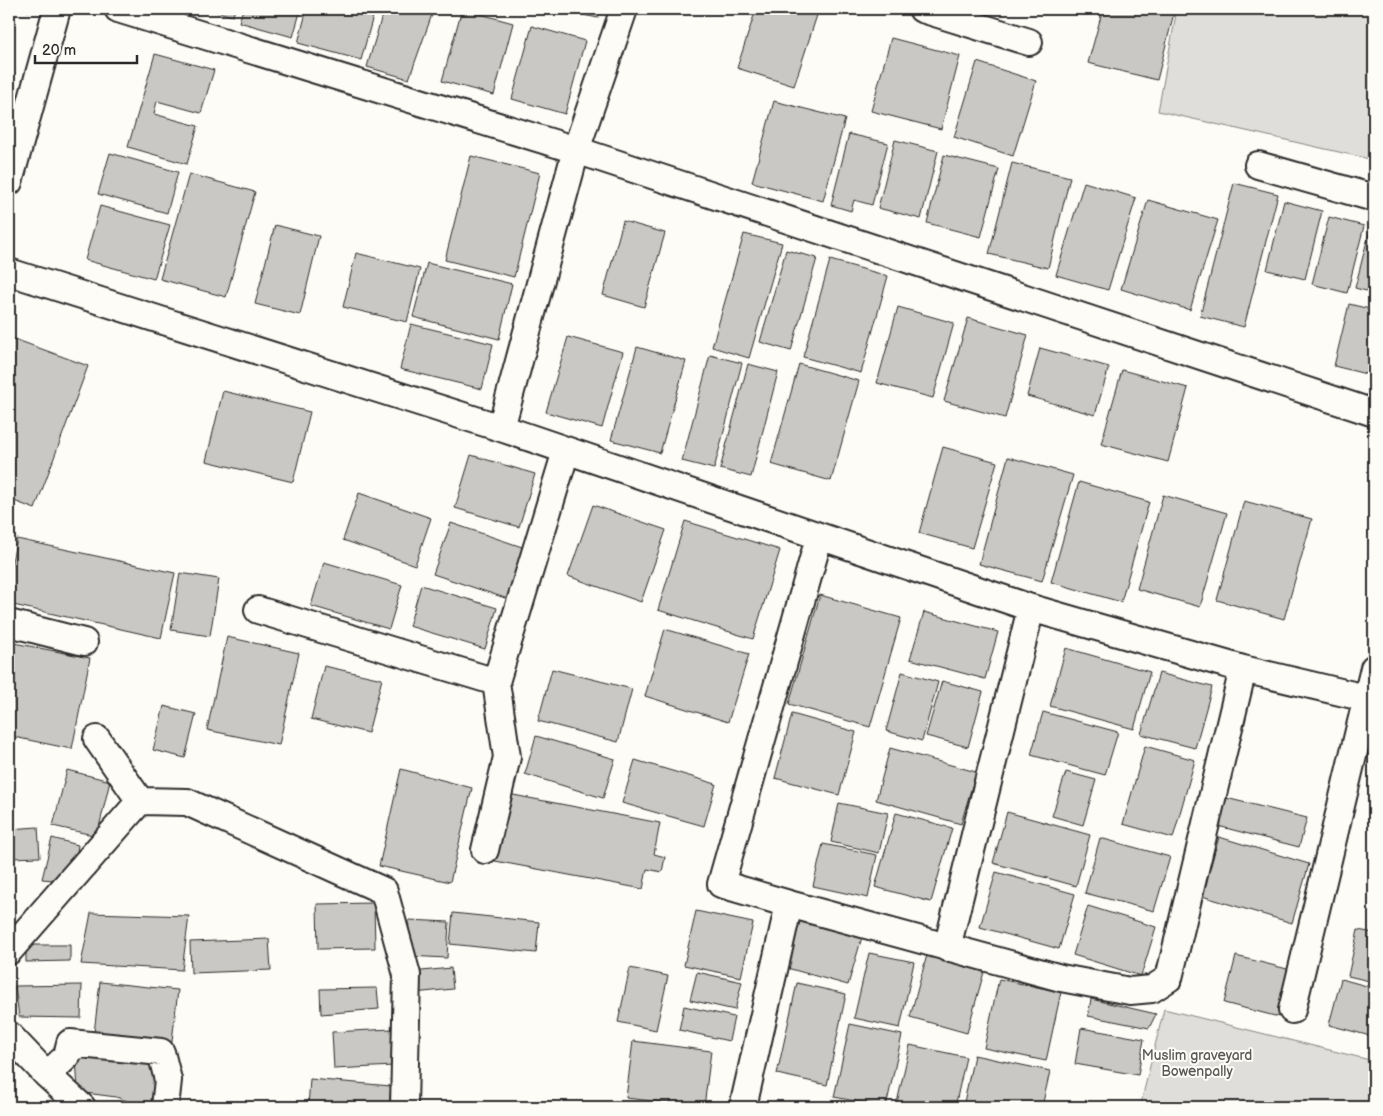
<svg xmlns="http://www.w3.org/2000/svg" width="1383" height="1116" font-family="'Balsamiq Sans',sans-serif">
  <rect width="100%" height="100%" fill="#fdfcf7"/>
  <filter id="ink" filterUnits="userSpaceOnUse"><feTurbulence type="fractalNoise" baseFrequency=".02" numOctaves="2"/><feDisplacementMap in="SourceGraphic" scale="10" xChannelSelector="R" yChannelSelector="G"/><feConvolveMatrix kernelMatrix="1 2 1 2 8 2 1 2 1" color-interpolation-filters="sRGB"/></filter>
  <g filter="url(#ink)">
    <path fill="#dfdeda" stroke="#858482" d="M1177,9H1374V160L1158,111Z
      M1164,1009L1374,1061V1107H1140Z"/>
    <path fill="#c9c8c4" stroke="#2b2b2b" d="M9,9H30V11Z
      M206,9H235L233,16Z
      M243,9H301L293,37L239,22Z
      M307,9H375L361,60L298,43Z
      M384,9H434L409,79L367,67Z
      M462,9L513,23L494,95L442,81Z
      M554,9H600L598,18Z
      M756,9H819L794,86L737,68Z
      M1103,9H1175L1157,80L1088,63Z
      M532,26L585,41L565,114L512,99Z
      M891,38L960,56L941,129L871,111Z
      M155,54L214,70L201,113L157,101L154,114L198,126L187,164L128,147Z
      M977,62L1036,81L1013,156L954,137Z
      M774,101L845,119L823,201L752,182Z
      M849,134L888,143L872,205L854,200L851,211L831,205Z
      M895,140L938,151L921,219L878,208Z
      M110,153L178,172L167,213L98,194Z
      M944,155L999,169L981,237L927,223Z
      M471,156L540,173L514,277L445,260Z
      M1012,163L1070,177L1048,268L989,254Z
      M189,174L255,192L226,297L160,279Z
      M1084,182L1136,198L1108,290L1056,275Z
      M1234,183L1278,194L1244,327L1200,316Z
      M1148,200L1218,220L1190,310L1121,289Z
      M1284,201L1322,211L1305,279L1267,270Z
      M100,206L170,225L154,279L85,260Z
      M1329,217L1364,226L1347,293L1312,284Z
      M1373,217L1374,218V293L1355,288Z
      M623,221L665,233L644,307L603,295Z
      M275,225L319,236L300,315L255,304Z
      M744,234L782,243L749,358L712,347Z
      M786,250L817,258L791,351L760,342Z
      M356,253L420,269L407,322L343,307Z
      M830,260L888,276L861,373L803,357Z
      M427,263L512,284L499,339L413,317Z
      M1349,304L1374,310V376L1334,366Z
      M898,307L954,323L933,398L877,383Z
      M968,318L1028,335L1005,418L944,401Z
      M411,324L493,344L482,389L400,369Z
      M9,337L88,366L35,509L9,499Z
      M568,337L623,352L602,428L546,412Z
      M637,347L686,361L660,453L611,440Z
      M1040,348L1109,367L1095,415L1027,396Z
      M710,355L742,363L714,469L682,461Z
      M748,364L778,372L751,477L720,469Z
      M799,364L859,381L831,481L771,464Z
      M1122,370L1188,388L1168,462L1101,444Z
      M223,391L310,412L293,482L206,461Z
      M943,447L997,462L972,548L919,533Z
      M471,455L535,474L519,527L455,508Z
      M1008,457L1073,475L1042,581L979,564Z
      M1079,482L1149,502L1121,602L1051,582Z
      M359,493L431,518L415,565L343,540Z
      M1163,495L1227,513L1200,607L1137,589Z
      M1244,501L1312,519L1284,619L1217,600Z
      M593,505L666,530L641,602L568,576Z
      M685,521L780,550L753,639L658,610Z
      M451,523L528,549L511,600L433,574Z
      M17,539L175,573L161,638L9,604V574Z
      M324,562L402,585L389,629L311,606Z
      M180,573L219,579L210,636L171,630Z
      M421,585L497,608L485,649L409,626Z
      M820,595L901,618L870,727L789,704Z
      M924,612L998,632L985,679L910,659Z
      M665,629L749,654L728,722L645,696Z
      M227,637L299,653L279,745L207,730Z
      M14,643L90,658L72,749L9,736V671Z
      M1066,648L1150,672L1134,729L1050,706Z
      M324,666L382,679L368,733L311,719Z
      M552,669L632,689L618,742L538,721Z
      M902,672L938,682L922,741L886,731Z
      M1159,673L1212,687L1195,748L1141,734Z
      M942,681L983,692L968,747L926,736Z
      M164,706L196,714L185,758L153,750Z
      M1043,712L1118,732L1105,775L1031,755Z
      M792,714L856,732L839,795L775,778Z
      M536,736L615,759L603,798L525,774Z
      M1145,746L1195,760L1173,838L1123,824Z
      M890,748L976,772L961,824L876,800Z
      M635,760L716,784L704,826L622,803Z
      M401,769L472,788L450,882L379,866Z
      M67,770L110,781L97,836L53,826Z
      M1066,772L1096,780L1083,825L1052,816Z
      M508,794L660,823L654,854L665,857L662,872L647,869L643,889L495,861Z
      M1222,797L1307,818L1299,847L1214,825Z
      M839,803L888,813L879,853L831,842Z
      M1007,812L1090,835L1076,886L993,863Z
      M896,813L952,828L931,902L875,887Z
      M38,827L40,857L9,858V829Z
      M1219,837L1309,864L1292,923L1202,896Z
      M52,838L78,845L75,866L66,881L42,879Z
      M1100,838L1170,857L1154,911L1085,893Z
      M823,844L877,855L868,898L813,886Z
      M996,872L1075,894L1059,949L980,927Z
      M374,903L375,948L318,949L317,904Z
      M1088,906L1156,927L1141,976L1073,955Z
      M696,911L753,923L741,977L684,965Z
      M91,913L189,916L182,970L81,964Z
      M453,913L539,922L536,953L450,944Z
      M409,920L449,922L447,958L407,956Z
      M800,920L862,937L848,985L787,968Z
      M1358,930L1374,933V982L1348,976Z
      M269,939L271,970L191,973L190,942Z
      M26,945H70V961L26,962Z
      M869,953L914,962L900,1028L854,1018Z
      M927,955L984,972L967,1033L910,1017Z
      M1236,956L1291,970L1279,1017L1224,1003Z
      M451,968L453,989L414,993L412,972Z
      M630,968L668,976L656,1030L618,1022Z
      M697,972L742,982L735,1010L690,1000Z
      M999,979L1061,992L1046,1061L984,1048Z
      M1341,979L1374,988V1037L1329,1025Z
      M100,982L178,990L171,1050L93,1042Z
      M797,983L846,994L827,1085L777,1074Z
      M82,985L81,1018L19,1017L15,986Z
      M377,988L379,1009L321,1014L320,989Z
      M1091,999L1156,1014L1149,1028L1088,1016Z
      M684,1006L734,1017L729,1041L679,1030Z
      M850,1024L902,1035L886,1107L834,1097Z
      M1081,1028L1144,1039L1138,1075L1075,1064Z
      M392,1029L394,1066L334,1069L332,1032Z
      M633,1041L711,1051L704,1107L626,1098Z
      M910,1045L966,1057L955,1107H896Z
      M974,1055L1050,1071L1042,1107H963Z
      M76,1056L156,1061L153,1107H144L116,1097L78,1092Z
      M310,1079L391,1086L389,1107H308Z"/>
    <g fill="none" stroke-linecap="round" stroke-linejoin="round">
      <g stroke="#2b2b2b" stroke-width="30">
        <path id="street" d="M118,9L576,150L1374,413
          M922,9L1029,42
          M1258,165L1374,198
          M9,182L57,9
          M9,272L501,428L1031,608L1243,669L1374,700
          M501,428L576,150L624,9
          M258,610L496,682
          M9,623L84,642
          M97,739L140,801
          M485,850L507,757L496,682L566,451
          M789,904L1061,978L1130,991L1152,989L1169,978L1243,669
          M947,948L1031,608
          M9,951L140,801L187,802L384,891L407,975L404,1107
          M1292,1010L1374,668
          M9,1035L47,1075L82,1107
          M47,1075L67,1056L70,1043L161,1052L168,1080L165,1107
          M743,1107L789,904L721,884L819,538"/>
      </g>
      <use href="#street" stroke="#fdfcf7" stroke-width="26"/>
    </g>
  </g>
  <g text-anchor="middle" stroke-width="4" stroke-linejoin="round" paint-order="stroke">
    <g font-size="14" fill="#585857" stroke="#fdfcf7">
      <text x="1197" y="1060">Muslim graveyard<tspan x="1197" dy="16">Bowenpally</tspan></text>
    </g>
  </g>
  <rect width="1383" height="1116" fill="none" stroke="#fdfcf7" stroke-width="30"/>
  <rect x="15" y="15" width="1353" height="1086" fill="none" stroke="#2b2b2b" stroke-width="2" filter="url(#ink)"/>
  <path d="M35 55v8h102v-8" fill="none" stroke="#2b2b2b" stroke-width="2.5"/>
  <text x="42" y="55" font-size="15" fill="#2b2b2b" stroke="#fdfcf7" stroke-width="4" paint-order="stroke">20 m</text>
</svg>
